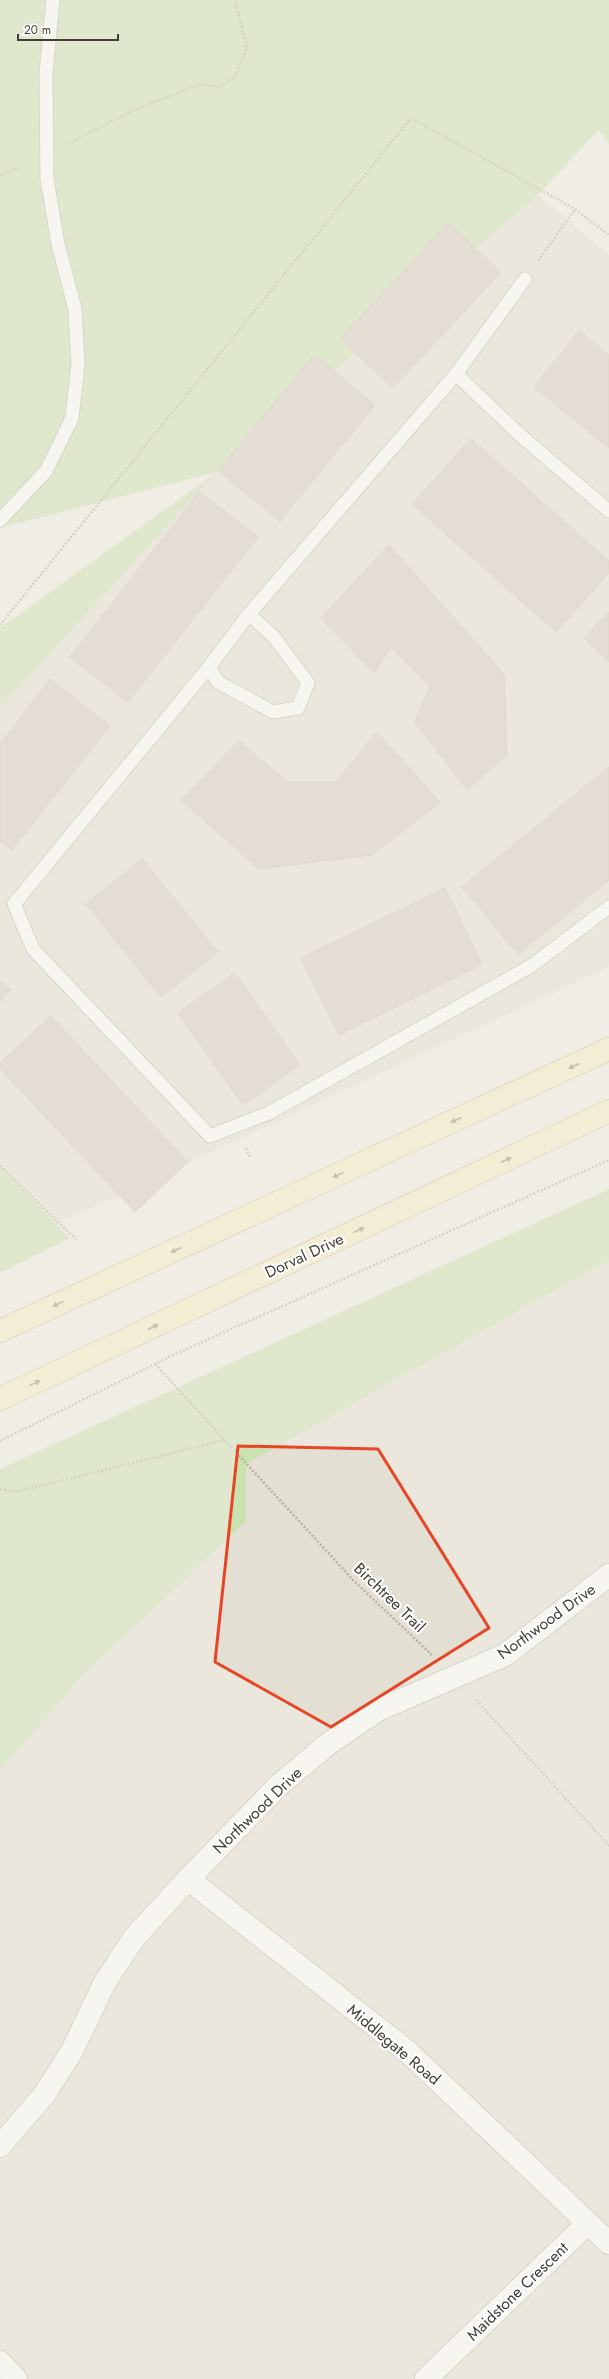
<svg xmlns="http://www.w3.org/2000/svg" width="609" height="2379" font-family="Jost,sans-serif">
  <rect width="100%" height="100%" fill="#f0ede4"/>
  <path fill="#e4dfd3" d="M538,195L609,255V967L32,1236L0,1190V647L218,471Z
    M609,1260V2379H0V1771L83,1675L246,1463Z"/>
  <path fill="#cae2b0" d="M0,0H609V144L598,130L538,195L218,471L0,708V628L217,472L0,528Z
    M0,1167L70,1238L0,1273Z
    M609,1189V1260L246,1464V1521L83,1675L0,1771V1469Z"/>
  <path fill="#d4cbbe" stroke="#cbc0af" d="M448,223L501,272L393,388L340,339Z
    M579,331L609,355V448L534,387Z
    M314,355L375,405L280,521L218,471Z
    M471,439L609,561V573L556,632L412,504Z
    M199,492L258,537L128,702L70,657Z
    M389,545L504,674L507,755L467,790L415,722L430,686L391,647L374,673L321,618Z
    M609,612V662L584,638Z
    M50,679L110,726L12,850L0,840V744Z
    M377,732L440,802L372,855L259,869L181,800L239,741L287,782H336Z
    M609,767V880L518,954L462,887Z
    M142,859L218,952L161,997L86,904Z
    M445,888L482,964L339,1035L301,958Z
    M235,973L300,1065L243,1105L178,1013Z
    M0,982L11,989L0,1002Z
    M51,1016L188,1162L135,1212L0,1069V1063Z"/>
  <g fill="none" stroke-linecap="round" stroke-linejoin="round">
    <g stroke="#beb7ab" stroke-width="15">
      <path id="lane" d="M525,279L456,374L249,614L209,667L14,904L33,949L210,1136L269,1113L531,966L609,907
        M456,374L521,436L609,511
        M0,520L46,471L72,418L78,364L75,309L58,244L47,179L46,73L53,0
        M209,667L218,682L273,712L298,708L308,683L274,637L249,614"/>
    </g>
    <g stroke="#beb7ab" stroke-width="24">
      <path id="street" d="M188,1879L407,2051L588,2223
        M0,2146L44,2095L72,2051L105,1982L134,1938L188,1879L278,1786L328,1744L378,1710L505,1655L609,1575
        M0,2362L16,2379
        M426,2379L588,2223L609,2243"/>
    </g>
    <g stroke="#cdc097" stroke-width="24">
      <path id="secondary" d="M0,1331L609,1049
        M0,1399L609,1111"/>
    </g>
    <path stroke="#bbb09a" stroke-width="2.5" stroke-dasharray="2 2" stroke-linecap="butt" d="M71,142L134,110L200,84L220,87L235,77L247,48L235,0
      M0,175L22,167
      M538,261L575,209L609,235
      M0,625L411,118L575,209
      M246,1148L250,1157
      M0,1166L77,1240
      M155,1364L354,1581L432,1655
      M0,1441L171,1356L609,1160
      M0,1489L15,1492L225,1440
      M476,1700L609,1846"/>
    <use href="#lane" stroke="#fff" stroke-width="13"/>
    <use href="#street" stroke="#fff" stroke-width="22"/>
    <use href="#secondary" stroke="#f9eec5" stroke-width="22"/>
  </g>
  <defs><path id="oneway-solid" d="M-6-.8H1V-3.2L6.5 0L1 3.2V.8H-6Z"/></defs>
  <g fill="#948d76">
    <use href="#oneway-solid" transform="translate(574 1066) rotate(155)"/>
    <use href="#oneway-solid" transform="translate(456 1120) rotate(155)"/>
    <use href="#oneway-solid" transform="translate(506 1160) rotate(-25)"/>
    <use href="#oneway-solid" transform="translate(338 1175) rotate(155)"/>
    <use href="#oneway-solid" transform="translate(359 1230) rotate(-25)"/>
    <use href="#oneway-solid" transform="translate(176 1250) rotate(155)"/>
    <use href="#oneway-solid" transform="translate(58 1304) rotate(155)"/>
    <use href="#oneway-solid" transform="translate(153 1327) rotate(-25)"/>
    <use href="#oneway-solid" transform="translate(35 1383) rotate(-25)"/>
  </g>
  <path d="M0 0H609V2379H0ZM238,1446L378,1449L489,1628L331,1727L215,1662Z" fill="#f0ede4" fill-opacity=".55" fill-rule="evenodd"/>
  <path fill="none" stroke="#e74525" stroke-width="3" stroke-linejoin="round" d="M238,1446L378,1449L489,1628L331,1727L215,1662Z"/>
  <g text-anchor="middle" stroke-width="4" stroke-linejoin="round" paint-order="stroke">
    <g font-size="16" fill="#423d35" stroke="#fff">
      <text transform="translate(304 1255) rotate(-25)" y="6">Dorval Drive</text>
      <text transform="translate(390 1597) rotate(44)" y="6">Birchtree Trail</text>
      <text transform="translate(546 1621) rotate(-36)" y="6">Northwood Drive</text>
      <text transform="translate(257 1810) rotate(-44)" y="6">Northwood Drive</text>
      <text transform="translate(394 2044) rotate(40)" y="6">Middlegate Road</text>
      <text transform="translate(517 2291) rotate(-44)" y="6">Maidstone Crescent</text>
    </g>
  </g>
  <path d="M18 34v6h100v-6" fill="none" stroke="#423d35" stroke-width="2"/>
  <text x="24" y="34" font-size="12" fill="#423d35" stroke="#ffffff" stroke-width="3" paint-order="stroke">20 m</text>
</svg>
